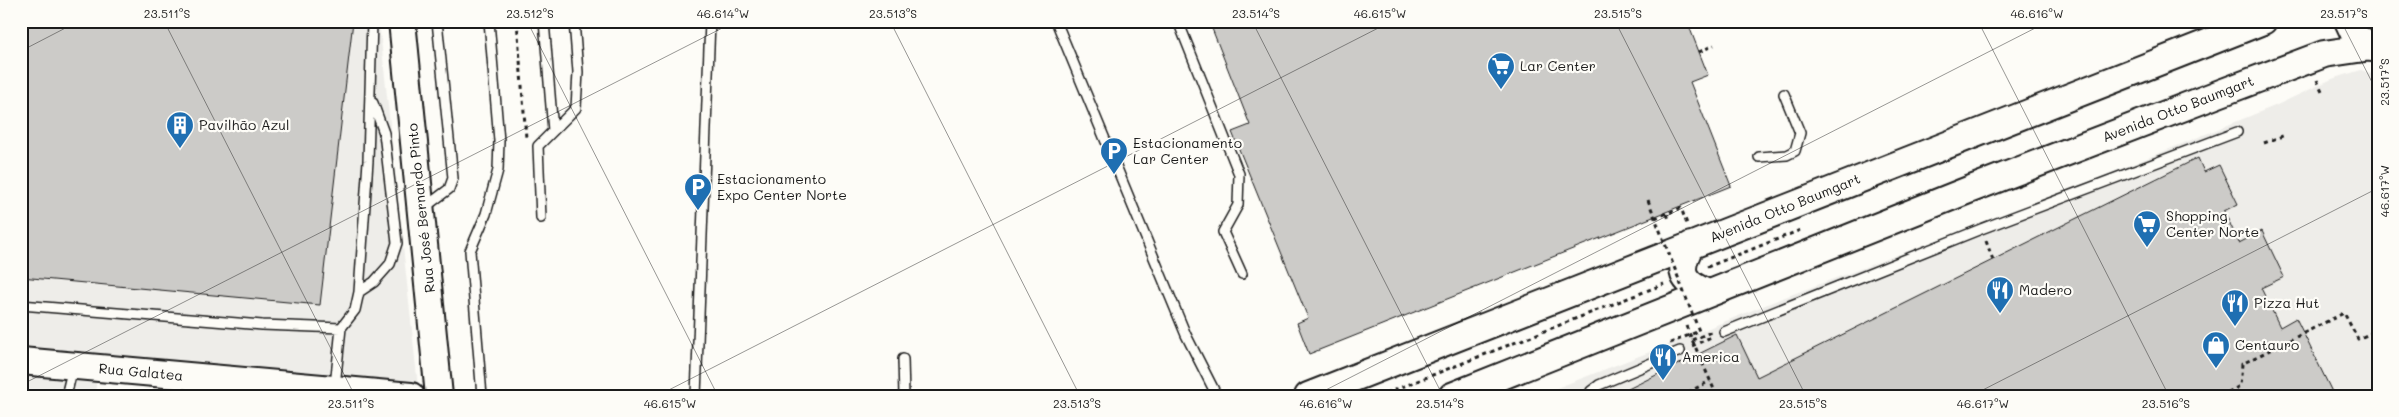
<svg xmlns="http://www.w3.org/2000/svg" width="2399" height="417" font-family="Mali,sans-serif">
  <rect width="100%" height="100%" fill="#fdfcf7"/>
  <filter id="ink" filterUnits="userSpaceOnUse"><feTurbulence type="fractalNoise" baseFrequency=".02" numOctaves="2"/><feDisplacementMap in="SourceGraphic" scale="10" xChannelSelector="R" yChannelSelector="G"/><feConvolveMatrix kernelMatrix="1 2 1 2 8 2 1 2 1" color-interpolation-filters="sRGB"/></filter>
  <g filter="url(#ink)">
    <path fill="#eeede9" d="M21,21H379L419,396L97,376L95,396H21Z
      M2361,70L2378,76V396H1536L1660,348L1780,299L2052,197L2277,105L2332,79Z"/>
    <path fill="#cccbc8" stroke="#1c1c1c" d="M21,21H353L320,305L21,277Z
      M1209,21H1687L1708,75L1690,82L1731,186L1309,354L1297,323L1308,318L1232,132L1250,125Z
      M2198,158L2204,172L2219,165L2238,204L2224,211L2239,243L2262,231L2284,277L2261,288L2280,327L2296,318L2334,396H1614L1737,335L1757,377Z"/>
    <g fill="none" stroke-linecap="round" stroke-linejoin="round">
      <g stroke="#1c1c1c" stroke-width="12">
        <path id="lane" d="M544,21L553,131
          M1056,21L1186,335L1217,396
          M1178,21L1239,174L1238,205L1223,232L1242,274
          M1759,157L1787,155L1795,151L1800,133L1784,94
          M424,208L449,189L453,178L437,21
          M541,218L538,146L576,108L578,72L574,21
          M359,292L374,282L390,264L397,243L384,133L373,103
          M21,305L262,325L341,328L355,310L359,292L368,161L372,21
          M1724,332L1981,229L2237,132
          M903,359L904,396
          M335,386L341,328
          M66,396L73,367
          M482,396L470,251L486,214L498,170L499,141L489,21
          M696,396L710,21
          M1590,396L1591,391L1599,385L1680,351"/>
      </g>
      <g stroke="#1c1c1c" stroke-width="30">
        <path id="secondary" d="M402,21L439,396
          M2348,21L2355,36L2371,48
          M1691,245C1677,271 1681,282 1708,293
          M21,361L411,396
          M1308,396L2263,21
          M1452,396L1966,191L2218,94L2324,54L2378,46"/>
      </g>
      <path stroke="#1c1c1c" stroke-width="3" stroke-dasharray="4 4" stroke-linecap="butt" d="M517,21L526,138
        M1699,52L1714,45
        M2317,80L2322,91
        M2264,143L2285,135
        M1667,214L1669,219
        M1655,218L1681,208L1687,224
        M1986,241L1993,260
        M1707,267L1803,229
        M1686,326L1717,396
        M1692,340L1711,332
        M1692,346L1711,337
        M1379,396L1664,284
        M1681,396L1710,381
        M2221,396L2240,386L2242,364L2344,313L2358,339L2378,330"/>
      <use href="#lane" stroke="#fdfcf7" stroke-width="9"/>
      <use href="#secondary" stroke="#fdfcf7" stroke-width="26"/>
      <path stroke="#1c1c1c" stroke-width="3" stroke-dasharray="4 4" stroke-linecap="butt" d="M1648,200L1699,331L1668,344"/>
    </g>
  </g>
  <path fill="none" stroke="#1c1c1c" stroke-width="1" stroke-opacity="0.45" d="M164,21L355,396M527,21L718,396M890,21L1080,396M1252,21L1443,396M1615,21L1806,396M1978,21L2169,396M2341,21L2378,94M21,51L79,21M21,385L736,21M657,396L1392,21M1314,396L2049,21M1971,396L2378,188"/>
  <defs>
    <g id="supermarket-pin" transform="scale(1.4375)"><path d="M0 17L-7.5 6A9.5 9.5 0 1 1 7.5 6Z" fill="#1f6fb2" stroke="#fdfcf7"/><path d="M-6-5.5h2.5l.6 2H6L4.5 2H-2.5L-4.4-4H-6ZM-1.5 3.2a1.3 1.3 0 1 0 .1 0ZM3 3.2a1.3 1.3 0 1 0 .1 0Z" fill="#fff"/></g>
    <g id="building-pin" transform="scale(1.4375)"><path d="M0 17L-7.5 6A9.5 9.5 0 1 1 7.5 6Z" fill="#1f6fb2" stroke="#fdfcf7"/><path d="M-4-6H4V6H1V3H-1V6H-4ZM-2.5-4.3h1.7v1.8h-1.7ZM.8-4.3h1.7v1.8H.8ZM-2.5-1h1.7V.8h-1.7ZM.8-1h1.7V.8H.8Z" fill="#fff"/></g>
    <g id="parking-pin" transform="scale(1.4375)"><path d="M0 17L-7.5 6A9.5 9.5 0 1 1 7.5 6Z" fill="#1f6fb2" stroke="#fdfcf7"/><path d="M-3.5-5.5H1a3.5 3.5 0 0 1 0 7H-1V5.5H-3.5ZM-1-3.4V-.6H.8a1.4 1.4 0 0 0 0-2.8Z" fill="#fff"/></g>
    <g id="restaurant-pin" transform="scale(1.4375)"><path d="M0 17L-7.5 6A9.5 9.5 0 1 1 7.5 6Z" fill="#1f6fb2" stroke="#fdfcf7"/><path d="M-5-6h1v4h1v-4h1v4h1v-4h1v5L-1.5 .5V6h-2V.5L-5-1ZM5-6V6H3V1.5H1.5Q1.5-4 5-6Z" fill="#fff"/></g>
    <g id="shop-pin" transform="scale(1.4375)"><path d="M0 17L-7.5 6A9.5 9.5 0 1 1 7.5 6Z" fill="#1f6fb2" stroke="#fdfcf7"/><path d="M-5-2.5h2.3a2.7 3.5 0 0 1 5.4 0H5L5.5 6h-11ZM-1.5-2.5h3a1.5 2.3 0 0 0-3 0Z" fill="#fff"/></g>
  </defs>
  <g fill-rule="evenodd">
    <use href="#supermarket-pin" x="1501" y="66"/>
    <use href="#building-pin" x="180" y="125"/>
    <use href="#parking-pin" x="1114" y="151"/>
    <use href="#parking-pin" x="698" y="187"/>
    <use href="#supermarket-pin" x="2147" y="224"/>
    <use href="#restaurant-pin" x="2000" y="290"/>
    <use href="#restaurant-pin" x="2235" y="303"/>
    <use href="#shop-pin" x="2216" y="345"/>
    <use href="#restaurant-pin" x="1663" y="357"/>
  </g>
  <g text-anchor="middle" stroke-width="4.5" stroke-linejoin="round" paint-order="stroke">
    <g font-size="14" fill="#1c1c1c" stroke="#fdfcf7" text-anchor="start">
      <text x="1520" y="71">Lar Center</text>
      <text x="199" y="130">Pavilhão Azul</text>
      <text x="1133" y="148">Estacionamento<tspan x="1133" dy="16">Lar Center</tspan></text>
      <text x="717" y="184">Estacionamento<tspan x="717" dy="16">Expo Center Norte</tspan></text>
      <text x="2166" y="221">Shopping<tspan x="2166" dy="16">Center Norte</tspan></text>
      <text x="2019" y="295">Madero</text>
      <text x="2254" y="308">Pizza Hut</text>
      <text x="2235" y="350">Centauro</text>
      <text x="1682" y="362">America</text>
    </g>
    <g font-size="14" fill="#1c1c1c" stroke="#fdfcf7">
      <text transform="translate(2178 109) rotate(-21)" y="5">Avenida Otto Baumgart</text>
      <text transform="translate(421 208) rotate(-96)" y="5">Rua José Bernardo Pinto</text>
      <text transform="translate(1785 208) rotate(-22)" y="5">Avenida Otto Baumgart</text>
      <text transform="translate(141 372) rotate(5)" y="5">Rua Galatea</text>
    </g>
  </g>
  <rect width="2399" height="417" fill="none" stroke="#fdfcf7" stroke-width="55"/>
  <rect x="28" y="28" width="2344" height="362" fill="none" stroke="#1c1c1c" stroke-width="2"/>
  <g font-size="12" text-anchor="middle" fill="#1c1c1c">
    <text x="167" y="18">23.511°S</text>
    <text x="530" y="18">23.512°S</text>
    <text x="723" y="18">46.614°W</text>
    <text x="893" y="18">23.513°S</text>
    <text x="1256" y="18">23.514°S</text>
    <text x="1380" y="18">46.615°W</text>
    <text x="1618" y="18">23.515°S</text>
    <text x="2037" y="18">46.616°W</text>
    <text x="2344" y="18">23.517°S</text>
    <text transform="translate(2385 82) rotate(-90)" y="4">23.517°S</text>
    <text transform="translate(2385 191) rotate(-90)" y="4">46.617°W</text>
    <text x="351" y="408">23.511°S</text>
    <text x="670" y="408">46.615°W</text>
    <text x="1077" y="408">23.513°S</text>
    <text x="1326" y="408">46.616°W</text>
    <text x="1440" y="408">23.514°S</text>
    <text x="1803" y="408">23.515°S</text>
    <text x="1983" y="408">46.617°W</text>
    <text x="2166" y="408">23.516°S</text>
  </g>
</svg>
